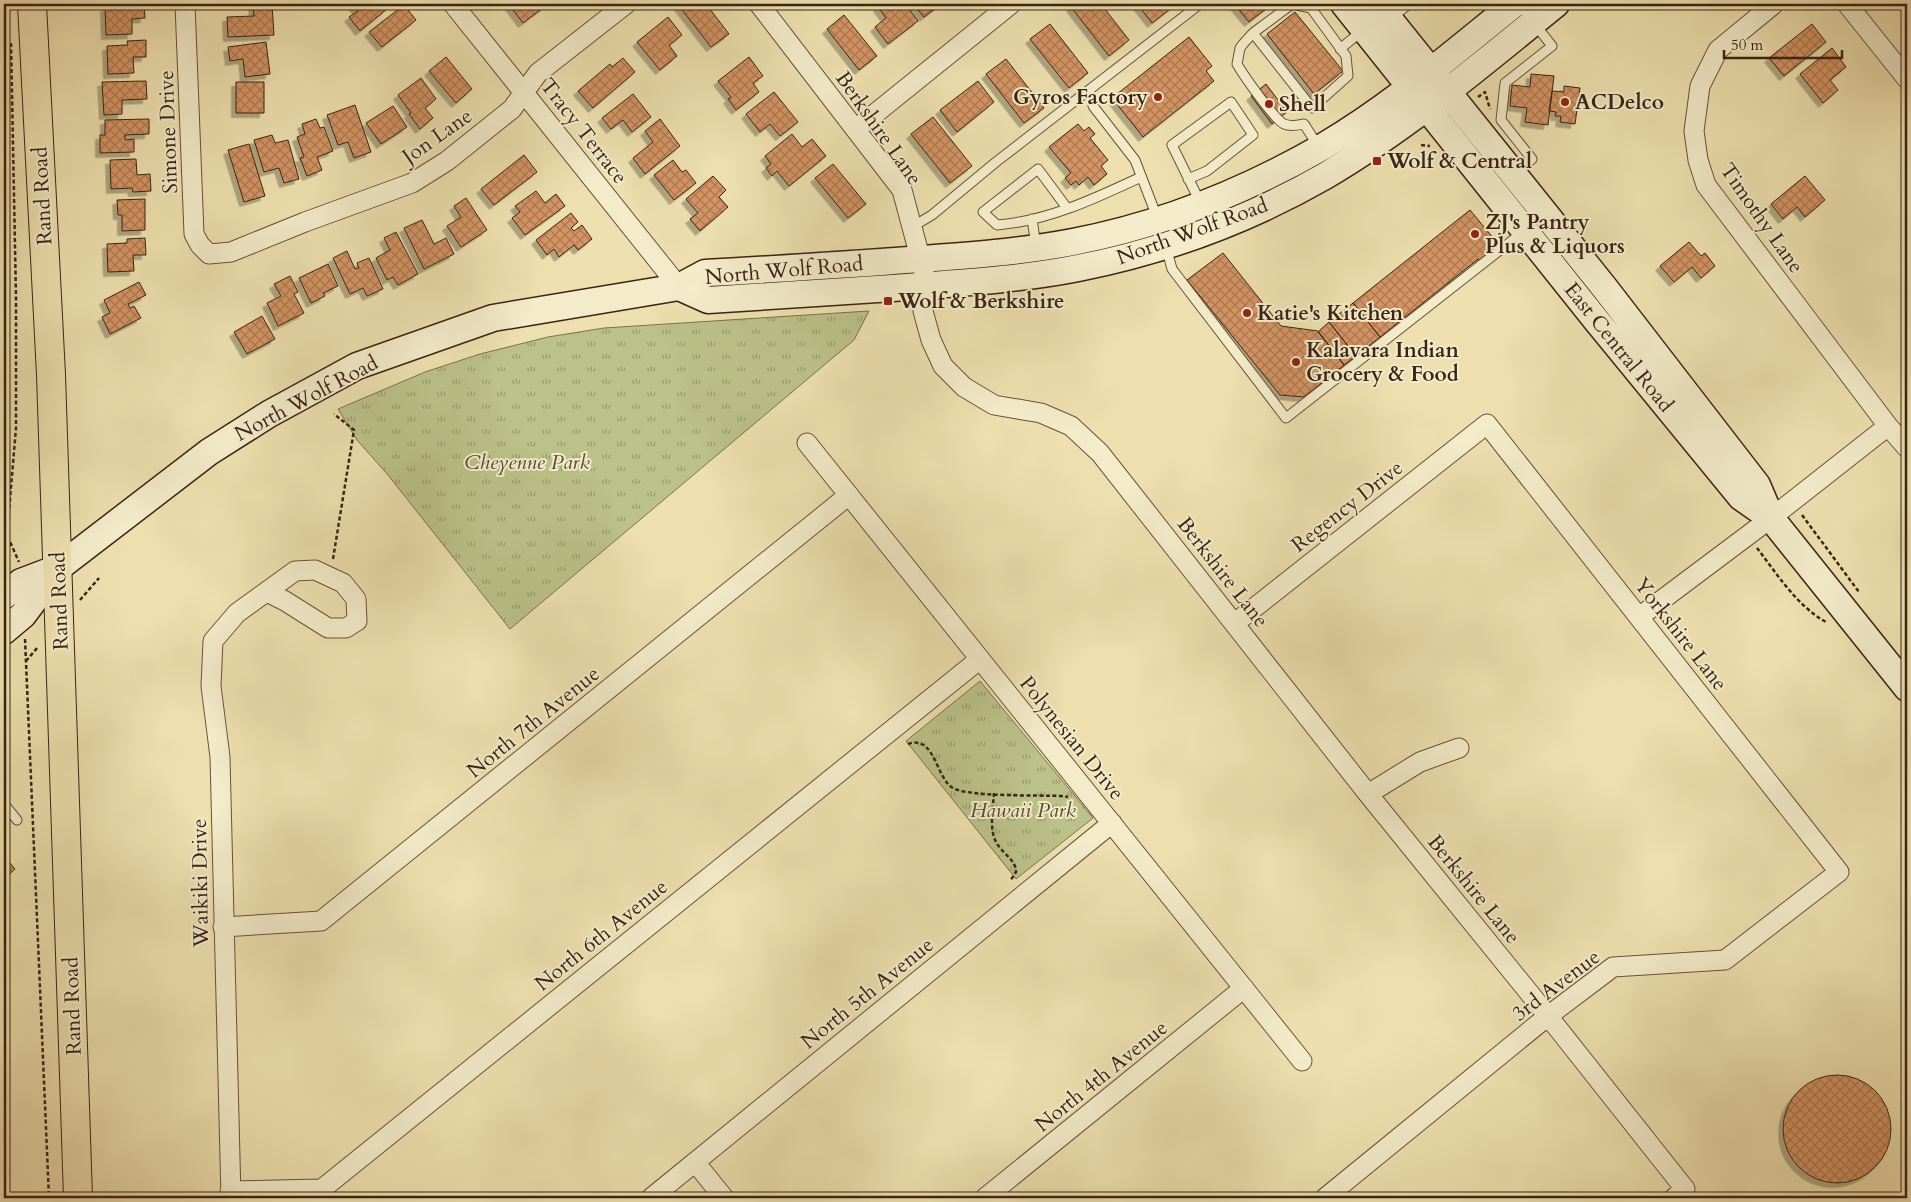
<svg xmlns="http://www.w3.org/2000/svg" width="1911" height="1202" font-family="Cardo,serif">
  <defs>
    <pattern id="park-tufts" width="24" height="20" patternUnits="userSpaceOnUse" patternTransform="scale(1.25)"><rect width="24" height="20" fill="#bbc188"/><path d="M3 7l-1-3M5 7V3M7 7l1-3M15 17l-1-3M17 17v-4M19 17l1-3" fill="none" stroke="#999c6e"/></pattern>
    <pattern id="building-cross-hatch" width="8" height="8" patternUnits="userSpaceOnUse" patternTransform="scale(1.25)"><rect width="8" height="8" fill="#d49464"/><path d="M0 0l8 8M0 8l8-8" fill="none" stroke="#ad7851"/></pattern>
    <filter id="shadow"><feDropShadow dx="-4.5" dy="4.5" stdDeviation="0" flood-color="#0004"/></filter>
  </defs>
  <rect width="100%" height="100%" fill="#ede0ae"/>
  <filter id="stains"><feTurbulence type="fractalNoise" baseFrequency=".004" numOctaves="4"/><feColorMatrix values="0 0 0 0 .2 0 0 0 0 .09 0 0 0 0 .02 0 0 0 .5 -.17"/></filter>
  <radialGradient id="worn" r=".72"><stop offset=".6" stop-color="#630" stop-opacity="0"/><stop offset="1" stop-color="#630" stop-opacity=".3"/></radialGradient>
  <path fill="url(#park-tufts)" stroke="#7a724f" d="M869,311L854,340L510,629L388,475L357,440L338,409L425,372L480,354L548,337L604,328Z
    M980,681L1093,818L1016,879L906,741Z"/>
  <path fill="url(#building-cross-hatch)" stroke="#3a2316" filter="url(#shadow)" d="M126,4H144L145,18L132,19V34L106,35L105,7L126,6Z
    M253,4H272L274,35L228,37L227,17L254,16Z
    M352,4H383L387,9L360,31L349,17L358,11Z
    M513,4H548L523,23L510,6Z
    M682,4H706L729,34L711,47L679,6Z
    M882,4H905L918,21L888,44L875,27L886,18L878,7Z
    M913,4H941L924,17Z
    M1075,4H1101L1129,40L1109,56L1071,7Z
    M1137,4H1172L1174,6L1152,23Z
    M1234,4H1272L1249,22Z
    M404,5L416,20L382,47L369,32Z
    M1295,12L1343,71L1314,94L1267,34Z
    M844,15L877,56L859,70L827,29Z
    M668,17L682,35L669,45L677,56L660,70L637,42Z
    M1050,24L1088,73L1069,88L1030,39Z
    M1812,24L1826,42L1784,76L1769,58Z
    M1189,37L1212,66L1206,71L1214,81L1143,137L1112,98Z
    M146,40V57H133L134,73L108,74L107,46L128,45L127,41Z
    M266,42L270,74L245,77L243,59L230,61L228,47Z
    M1832,48L1846,67L1830,80L1838,90L1823,103L1800,74Z
    M446,57L472,89L456,103L429,71Z
    M749,57L763,76L753,83L759,92L736,110L728,99L731,97L718,81Z
    M623,58L635,72L593,108L578,91L610,64L612,67Z
    M1006,59L1044,108L1024,123L986,74Z
    M1531,74L1554,76L1548,125L1525,122L1527,108L1510,106L1512,85L1530,87Z
    M421,78L436,99L425,108L433,118L420,129L409,114L411,113L398,95Z
    M146,81L147,99L122,100V114L104,115L102,82Z
    M978,81L994,102L957,132L940,110Z
    M236,82H264V113H236Z
    M1266,84L1287,112L1272,124L1251,96Z
    M1564,86L1580,88L1575,124L1560,122L1561,116H1555L1556,112L1549,111L1552,91L1564,92Z
    M774,92L798,122L780,136L770,124L760,132L746,114Z
    M633,94L651,117L632,132L623,120L611,129L602,118Z
    M355,105L371,152L354,158L348,142L338,145L327,115Z
    M393,106L407,127L381,144L366,123Z
    M933,117L972,166L950,183L911,134Z
    M149,119V134L125,135V140L134,139V152L100,153V135H105V120Z
    M316,119L320,128L324,127L333,151L317,157L322,170L307,176L300,158L304,157L297,137L305,134L302,124Z
    M660,119L680,146L645,174L633,158L653,142L645,131Z
    M1078,124L1084,131L1089,127L1095,134L1090,138L1108,160L1101,166L1107,174L1094,185L1088,177L1079,185L1076,181L1071,185L1065,178L1071,173L1049,147Z
    M792,134L802,147L812,139L826,156L789,186L777,171L772,176L766,168L771,164L765,156Z
    M272,135L275,143L288,140L299,179L284,183L279,168L264,172L254,140Z
    M249,144L265,196L244,202L228,150Z
    M524,155L537,172L494,205L481,189Z
    M136,159L137,175L150,174L151,191L133,192L132,188L111,189L110,160Z
    M673,160L682,172L686,170L696,183L674,200L654,175Z
    M833,164L866,204L848,218L815,178Z
    M713,176L726,190L719,197L728,207L700,231L690,219L698,213L686,199Z
    M1805,176L1825,200L1805,217L1797,207L1783,219L1771,204Z
    M536,191L545,203L556,194L565,206L525,235L512,218L520,212L515,206Z
    M466,198L487,230L461,247L447,226L461,217L454,206Z
    M145,199V230L122,231V215H118L117,200Z
    M1470,210L1499,245L1480,261L1478,259L1380,337L1353,303Z
    M571,213L578,222L571,228L574,231L582,225L592,239L578,250L574,245L559,257L554,249L547,255L536,240Z
    M422,220L434,244L446,238L454,254L424,269L404,228Z
    M396,232L418,274L398,285L393,277L387,280L376,258L390,250L384,238Z
    M145,238L146,255H133L134,271L108,272L107,244L127,243V239Z
    M1689,242L1701,256L1705,253L1715,266L1701,278L1692,267L1674,282L1660,266Z
    M347,251L355,269L359,268L357,263L369,258L383,289L367,296L363,288L350,294L333,258Z
    M1223,253L1281,326L1318,331L1344,365L1304,397L1280,395L1187,280Z
    M328,264L338,286L323,293L325,296L311,303L299,278Z
    M290,276L298,292L294,294L304,313L278,326L267,303L281,296L274,284Z
    M139,282L146,295L128,304L130,308L134,306L141,318L110,334L102,317L110,313L104,300Z
    M1353,303L1380,337L1356,356L1329,322Z
    M262,316L275,339L247,354L234,332Z
    M1329,322L1356,356L1344,365L1318,332Z
    M4,856L15,869L4,879Z
    M1783 1129a54 54 0 1 1 108 0a54 54 0 1 1-108 0Z"/>
  <g fill="none" stroke-linecap="round" stroke-linejoin="round">
    <g stroke="#67523c" stroke-width="11">
      <path id="lane" d="M1316,4L1311,8L1292,4L1253,33L1243,44L1240,48L1237,64C1244,76 1274,119 1284,124C1291,127 1298,125 1304,124L1318,146
        M1391,18L1409,4
        M1253,33L1312,108L1348,76L1346,56L1311,8
        M1340,49L1363,30
        M1093,106L1135,160L1157,217
        M1515,173L1532,159L1501,120L1505,83L1552,46L1519,4
        M1188,179L1207,171L1253,135L1231,102L1172,145L1200,202
        M1067,208L1038,169L983,212L997,225C1048,221 1096,198 1141,177
        M1032,219L1036,246
        M912,227L932,215L996,162L1200,4
        M1166,247L1172,269L1286,418L1523,232
        M4,804L17,820"/>
    </g>
    <g stroke="#67523c" stroke-width="21">
      <path id="street" d="M185,4L194,234L200,245L209,254L231,252L305,222L412,183L447,161L512,109L538,73L626,4
        M453,4L679,287
        M759,4L902,190L924,272L923,311L931,340L943,366L964,387L994,405L1041,413L1071,426L1100,453L1368,794L1548,1016L1685,1189L1674,1198
        M1774,4L1718,50L1700,86L1694,131L1698,160L1706,185L1888,426L1907,448
        M1847,4L1907,79
        M856,129L1011,4
        M807,443L1302,1061
        M1639,617L1771,518L1888,426
        M1235,623L1487,424L1839,872L1725,960L1613,967L1548,1016L1325,1198
        M1368,794L1420,762L1459,748
        M223,927L321,921L849,495
        M695,1162L724,1198
        M230,1191L322,1189L980,659
        M231,1198L220,757L211,686L213,641L237,613L295,571L315,570L343,583L356,599L357,621L346,628H328L285,601L267,592
        M651,1198L1112,823
        M985,1198L1244,988"/>
    </g>
    <g stroke="#3a2316" stroke-width="29">
      <path id="secondary" d="M1344,4L1596,320L1741,497L1771,518
        M1377,4L1604,287L1757,485L1771,518L1907,688
        M679,287L708,300C770,296 831,292 893,288C955,283 1017,280 1078,268C1164,251 1250,219 1325,176C1408,127 1482,64 1556,4
        M4,596L21,582L58,568L209,452L269,414L357,366L493,318L679,287L705,273C763,270 822,266 881,262C945,257 1010,254 1073,242C1162,225 1246,191 1324,146C1392,106 1453,53 1514,4
        M4,631L23,615L58,568"/>
    </g>
    <g stroke="#3a2316" stroke-width="30">
      <path id="primary" d="M32,4L51,375L78,1198"/>
    </g>
    <path stroke="#3a2316" stroke-width="2.5" stroke-dasharray="4 2.5" stroke-linecap="butt" d="M11,43L16,297V428L7,535L19,562
      M1478,97L1485,92L1490,109
      M1421,145L1430,146
      M1802,515L1859,592
      M1757,548C1777,574 1797,606 1826,622
      M333,559L354,430L334,414
      M80,600L99,578
      M25,639L49,1198
      M26,661L38,647
      M908,744C935,734 936,779 953,788C969,797 1039,795 1061,796L1068,797
      M994,793C993,807 990,824 994,837C999,853 1016,858 1016,872L1010,881"/>
    <use href="#lane" stroke="#f3ebca" stroke-width="9"/>
    <use href="#street" stroke="#f3ebca" stroke-width="19"/>
    <use href="#secondary" stroke="#f3ebca" stroke-width="26"/>
    <use href="#primary" stroke="#ede0ae" stroke-width="28"/>
  </g>
  <g fill="#8f2418" stroke="#f3ebca" stroke-width="2">
    <circle cx="1158" cy="97" r="5"/>
    <circle cx="1565" cy="102" r="5"/>
    <circle cx="1269" cy="104" r="5"/>
    <rect x="1372" y="156" width="10" height="10" rx="2.5"/>
    <circle cx="1475" cy="234" r="5"/>
    <rect x="883" y="296" width="10" height="10" rx="2.5"/>
    <circle cx="1247" cy="313" r="5"/>
    <circle cx="1296" cy="362" r="5"/>
  </g>
  <g text-anchor="middle" stroke-width="4" stroke-linejoin="round" paint-order="stroke">
    <g font-size="21" font-weight="bold" fill="#3a2316" stroke="#f3ebca" text-anchor="start">
      <text x="1148" y="104" text-anchor="end">Gyros Factory</text>
      <text x="1575" y="109">ACDelco</text>
      <text x="1279" y="111">Shell</text>
      <text x="1387" y="168">Wolf &amp; Central</text>
      <text x="1485" y="229">ZJ's Pantry<tspan x="1485" dy="24">Plus &amp; Liquors</tspan></text>
      <text x="898" y="308">Wolf &amp; Berkshire</text>
      <text x="1257" y="320">Katie's Kitchen</text>
      <text x="1306" y="357">Kalavara Indian<tspan x="1306" dy="24">Grocery &amp; Food</tspan></text>
    </g>
    <g font-size="21" fill="#3a2316" stroke="#f3ebca">
      <text transform="translate(879 128) rotate(55)" y="7">Berkshire Lane</text>
      <text transform="translate(584 131) rotate(52)" y="7">Tracy Terrace</text>
      <text transform="translate(168 132) rotate(-92)" y="7">Simone Drive</text>
      <text transform="translate(437 136) rotate(-35)" y="7">Jon Lane</text>
      <text transform="translate(42 196) rotate(-93)" y="7">Rand Road</text>
      <text transform="translate(1762 218) rotate(55)" y="7">Timothy Lane</text>
      <text transform="translate(1192 231) rotate(-20)" y="7">North Wolf Road</text>
      <text transform="translate(784 270) rotate(-5)" y="7">North Wolf Road</text>
      <text transform="translate(1619 347) rotate(51)" y="7">East Central Road</text>
      <text transform="translate(306 398) rotate(-28)" y="7">North Wolf Road</text>
      <text transform="translate(1347 506) rotate(-38)" y="7">Regency Drive</text>
      <text transform="translate(1223 572) rotate(52)" y="7">Berkshire Lane</text>
      <text transform="translate(59 601) rotate(-92)" y="7">Rand Road</text>
      <text transform="translate(1681 634) rotate(52)" y="7">Yorkshire Lane</text>
      <text transform="translate(533 722) rotate(-39)" y="7">North 7th Avenue</text>
      <text transform="translate(1072 738) rotate(51)" y="7">Polynesian Drive</text>
      <text transform="translate(200 883) rotate(-91)" y="7">Waikiki Drive</text>
      <text transform="translate(1474 889) rotate(51)" y="7">Berkshire Lane</text>
      <text transform="translate(601 935) rotate(-39)" y="7">North 6th Avenue</text>
      <text transform="translate(1556 985) rotate(-37)" y="7">3rd Avenue</text>
      <text transform="translate(867 993) rotate(-39)" y="7">North 5th Avenue</text>
      <text transform="translate(72 1006) rotate(-92)" y="7">Rand Road</text>
      <text transform="translate(1101 1076) rotate(-39)" y="7">North 4th Avenue</text>
    </g>
    <g font-size="21" font-style="italic" fill="#5a4a32" stroke="#f3ebca">
      <text x="527" y="469">Cheyenne Park</text>
      <text x="1023" y="817">Hawaii Park</text>
    </g>
  </g>
  <rect width="1911" height="1202" fill="none" stroke="#ede0ae" stroke-width="20"/>
  <rect x="5" y="5" width="1901" height="1192" fill="none" stroke="#3a2316" stroke-width="2.5"/>
  <rect x="10" y="10" width="1891" height="1182" fill="none" stroke="#3a2316"/>
  <path d="M1724 50v8h118v-8" fill="none" stroke="#3a2316" stroke-width="2.5"/>
  <text x="1731" y="50" font-size="15" fill="#3a2316" stroke="#f3ebca" stroke-width="4" paint-order="stroke">50 m</text>
  <rect width="100%" height="100%" filter="url(#stains)"/>
  <rect width="100%" height="100%" fill="url(#worn)"/>
</svg>
